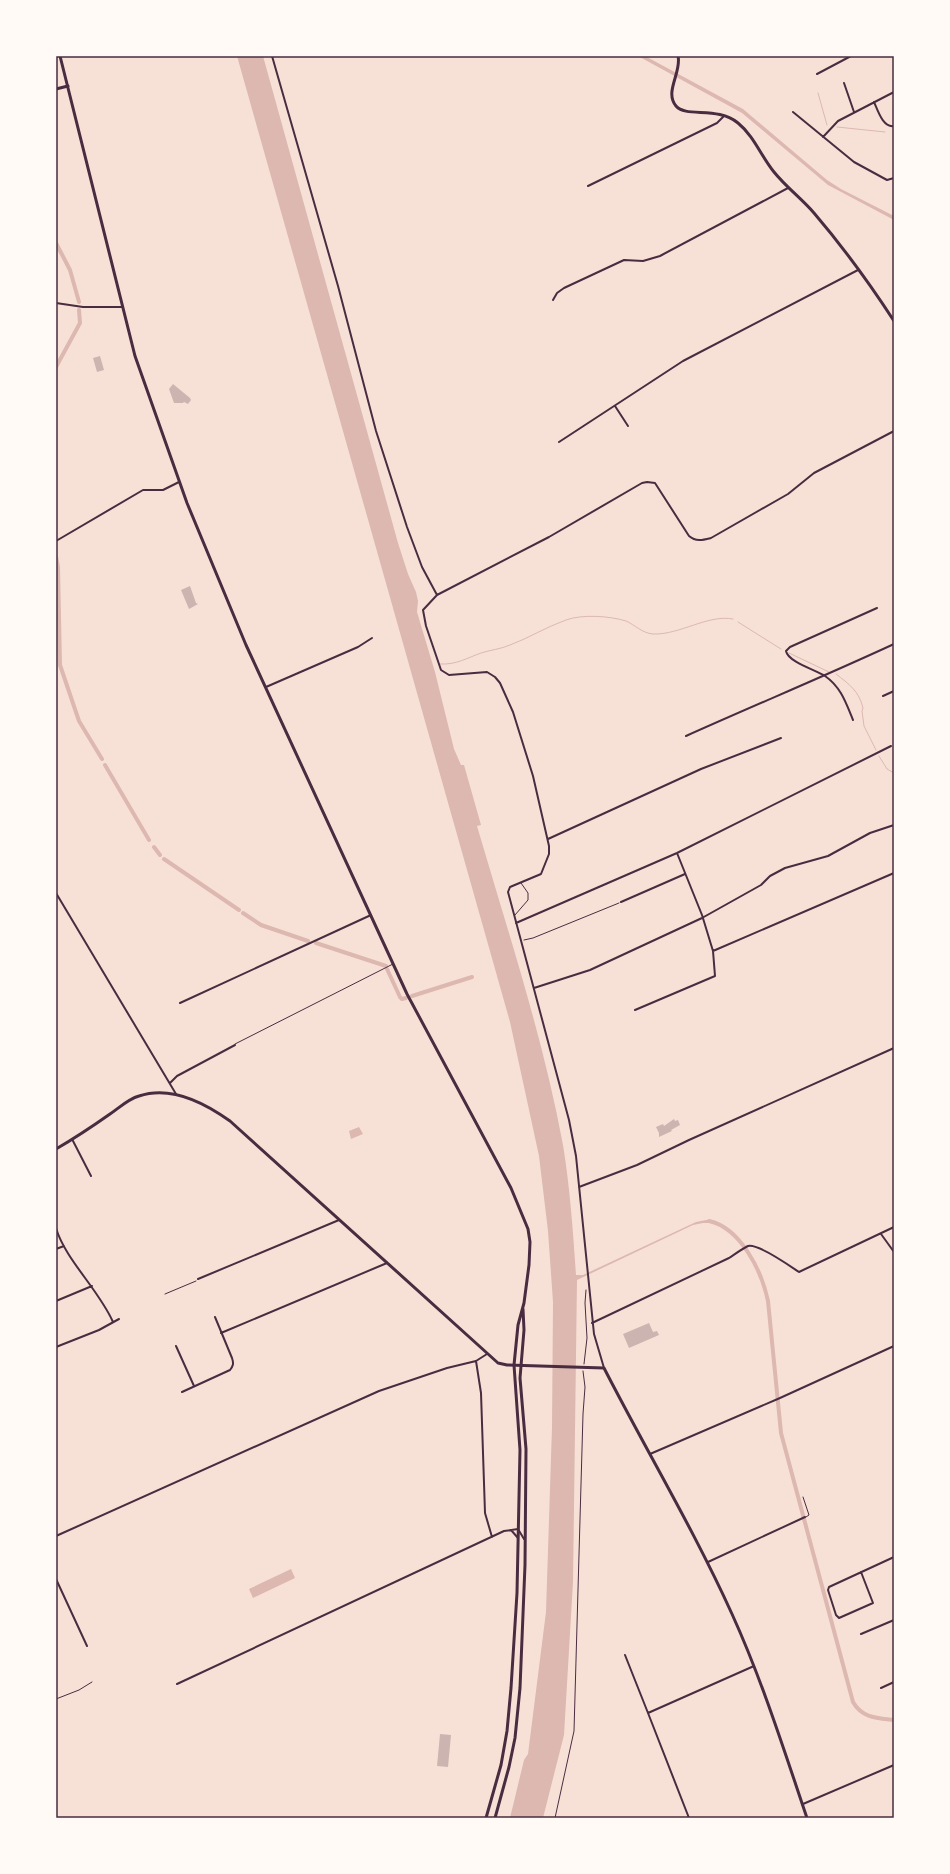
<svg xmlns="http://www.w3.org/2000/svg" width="950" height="1874" font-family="Raleway,sans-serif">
  <rect width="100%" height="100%" fill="#f7e1d7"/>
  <path fill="#dcb8b0" d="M237,56H263L398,543L408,574L416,592L418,601L417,612L435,672L454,749L461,765H464L481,825L477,826C508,932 543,1037 563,1145C570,1188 573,1231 576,1275H583L696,1222L706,1220L715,1221L714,1223H703L693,1225L577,1280L573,1582L564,1735L543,1818H510L524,1760L528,1754L546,1612L552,1427L553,1302L548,1231L539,1156L510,1022Z
    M638,56H645L743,109L827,180L841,189L894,216V220L828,185L742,113Z
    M359,1127L363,1134L351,1139L349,1131Z
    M291,1569L295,1578L253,1598L249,1589Z"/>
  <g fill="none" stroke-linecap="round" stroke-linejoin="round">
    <path stroke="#dcb8b0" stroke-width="1" d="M818,93L827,125
      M837,127L885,132
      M893,133H894
      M738,622L781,649
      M789,653L829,672
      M440,664C456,665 467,658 481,653C490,650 501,649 510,645C529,638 546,627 566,620C582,614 610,616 626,621C635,625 642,633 653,634C680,635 708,614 733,619
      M836,674C849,684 859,691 863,708L862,711L864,726L876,750
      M879,756L887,769L894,773"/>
    <path stroke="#dcb8b0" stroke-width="4" d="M56,243L70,270L79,302
      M56,367L80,323L79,310
      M56,557L58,567L60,665L79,721L102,759
      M105,765L149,840
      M154,847L160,855
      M164,859L239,910
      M243,913L261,925L308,941
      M316,943L386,966
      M387,969L400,997L402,999L406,998
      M412,996L472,977
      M709,1221C741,1228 762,1272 768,1301L781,1433L853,1702C862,1718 877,1718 894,1720"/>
  </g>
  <path fill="#ccb4b1" d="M100,356L104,370L97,372L93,358Z
    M173,384L190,398L191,400L188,404L184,402L183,403H174L169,389Z
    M190,586L196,603L198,604L189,609L181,590Z
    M674,1119L675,1121L678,1120L680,1125L671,1130L672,1131L659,1137V1133L656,1127L663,1124L664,1126Z
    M649,1323L653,1332L657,1331L659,1335L629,1348L623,1334Z
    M440,1734L451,1735L448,1767L437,1766Z"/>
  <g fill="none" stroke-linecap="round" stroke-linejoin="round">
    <path stroke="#4a2c40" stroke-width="1" d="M524,940L533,938L619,903
      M165,1294L196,1281
      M584,1364L587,1338L585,1303L586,1290
      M56,1699L79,1690L92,1682
      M555,1818L574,1731L583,1414L585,1387L583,1371"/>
    <path stroke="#4a2c40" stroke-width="1" d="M515,915L528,900V893L521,883
      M235,1044L393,964
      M803,1497L809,1515L806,1517"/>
    <path stroke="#4a2c40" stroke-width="2" d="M272,56L338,286L376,431L407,527L422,567L437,595
      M817,74L851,56
      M844,83L854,112
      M874,102C878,111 883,128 894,126
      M793,112L854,162L887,180L894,178
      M823,137L838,121L894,92
      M588,186L717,123L724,116
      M553,300L557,293L564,288L624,260L643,261L660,256L788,188
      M56,303L83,307H122
      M615,406L628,426
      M559,442L683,361L858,270
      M56,541L143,490H163L179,482
      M266,687L358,647L372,638
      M883,696L894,691
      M853,720C846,703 841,687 825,676C816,670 788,662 786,651L790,647L877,608
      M686,736C755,705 825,676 894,644
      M548,839L701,769L781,738
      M56,893L176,1094
      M621,902L685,874
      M516,923L677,853L891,746
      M713,951L894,873
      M534,988L590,970L702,918L761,885L770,876L785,868L828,856L870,833L894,825
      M180,1003L371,915
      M635,1010L715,976L713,951L702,915L677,853
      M170,1083L177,1076L235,1045
      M72,1139L91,1176
      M579,1187L637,1165L689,1140L894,1048
      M56,1228C65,1259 99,1290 113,1322
      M881,1234L894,1252
      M56,1249L64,1246
      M198,1279L339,1220
      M56,1301L92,1286
      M592,1323L729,1258C735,1254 742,1249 748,1246C758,1243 790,1266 799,1272L894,1227
      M221,1333L387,1263
      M176,1346L194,1386
      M56,1347L99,1330L119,1319
      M476,1361L481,1393L485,1513L492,1537
      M604,1368L594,1334L576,1156L569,1120L508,892L510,887L541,874L549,854V846L533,776L513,712L500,683L495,677L487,672L449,675L441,670L426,626L423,610L437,595L549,537L642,483L647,482L655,483L689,536C696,542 703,540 711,538L788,494L814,473L894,431
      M182,1392L230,1370C233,1366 234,1364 232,1358L215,1317
      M650,1454L780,1398L894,1346
      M511,1530L518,1538
      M56,1536L379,1391L447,1368L476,1361L487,1354
      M708,1562L805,1517
      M861,1572L873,1603L839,1618L836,1615L828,1590L829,1587L894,1557
      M56,1579L87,1646
      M861,1634L894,1620
      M625,1655L648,1713
      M177,1684L504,1531L518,1529L524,1539
      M881,1688L894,1682
      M803,1804L894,1765
      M689,1818L648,1713L754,1666"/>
    <path stroke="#4a2c40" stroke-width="3" d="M678,56C682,72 664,92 676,106C686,118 718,106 738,123C754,136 761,156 774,172C786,187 802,199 814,213C843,247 870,284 894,321
      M56,89L68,86
      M56,1149C75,1138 93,1126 110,1114C119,1108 128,1099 139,1096C171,1085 205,1103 230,1121L498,1363L507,1365L604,1368C646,1450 694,1530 732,1614C762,1680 784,1750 807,1818"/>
    <path stroke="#4a2c40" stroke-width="3" d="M60,56L135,356L187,503L246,645L407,994L511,1188L528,1229L530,1242L529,1265L524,1303L518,1325L514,1365L520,1450L517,1593L511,1688L507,1731L501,1765L486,1818
      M495,1818L509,1767L515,1738L520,1688L525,1565L526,1449L520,1378L524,1330L523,1309"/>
  </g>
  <rect width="950" height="1874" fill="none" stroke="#fffaf5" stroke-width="114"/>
  <rect x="57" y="57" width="836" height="1760" fill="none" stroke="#4a2c40" stroke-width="1.5"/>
</svg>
